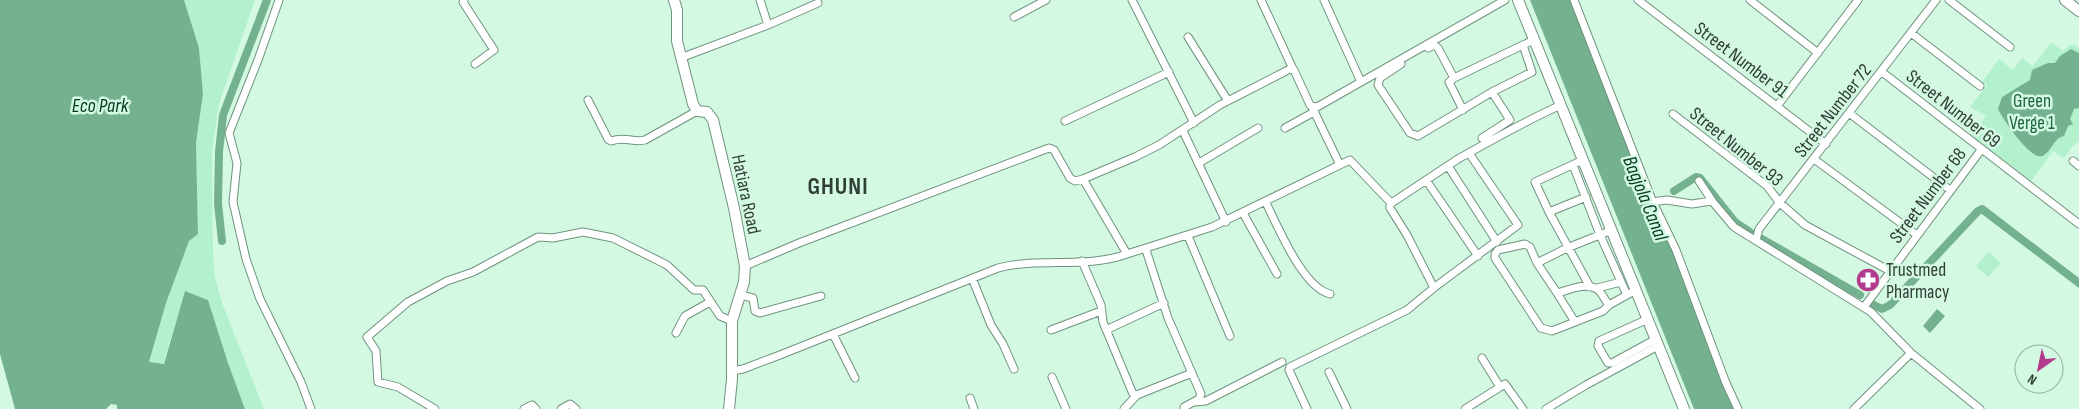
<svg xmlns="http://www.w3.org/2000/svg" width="2079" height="409" font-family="'Sofia Sans Condensed',sans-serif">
  <rect width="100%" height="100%" fill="#d4f9e3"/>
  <path fill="#b3f1cd" d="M184,0H255L219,104L212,151L213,254L215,277L222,303L264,409H245L228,363L208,300L185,291L163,364L149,362L166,303L189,241L198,234L196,143L203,94L199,48Z
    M2051,42L2063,51L2069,45H2075L2079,48V141L2072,147L2064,158L2053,151L2031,181L1972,136L1986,116L1970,107L1987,85L1982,82L1999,59L2013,70L2022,58L2033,66Z
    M1989,252L2001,263L1988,277L1976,266Z"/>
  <path fill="#74b18f" d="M0,0H184L199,48L203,94L196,143L198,234L189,241L166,303L149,362L164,364L185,291L208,300L228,363L245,409H117V405L111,404L106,409H15L0,354Z
    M1530,0H1573L1735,409H1694Z
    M2071,49L2079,53V108L2074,109L2070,119L2073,124L2068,126L2064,136C2053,138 2052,152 2042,156C2030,160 2003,119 1998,109L2002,97L2030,80L2032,70L2048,63H2055L2060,56Z
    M1937,309L1945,316L1930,333L1923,326Z"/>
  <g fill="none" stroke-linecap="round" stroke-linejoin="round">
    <path stroke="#74b18f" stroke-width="8" d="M1674,191L1696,177L1700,178L1735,222L1750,232
      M1762,239L1860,295
      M222,241L218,204L219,152L223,115L267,0
      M1872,304L1882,309L1890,305L1978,211L1982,209L2079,283"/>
    <g stroke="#70927e" stroke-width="9">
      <path id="street" d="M279,0L258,60L229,133L237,163L233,202L246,259L260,299L301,382L311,409
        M464,0L463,2L494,50L475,64
        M760,0L768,25L818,3
        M1132,0L1194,123
        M1261,0L1293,69
        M1324,0L1361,82
        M1574,0L1652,200L1676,250L1726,383L1738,409
        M1638,0L1826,144
        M1750,0L1818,53
        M1949,0L2010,47
        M1014,17L1046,0
        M1911,33L1980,86
        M1188,37L1228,101
        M1428,48L1434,45L1438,48L1454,78L1449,82L1463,110
        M683,57L768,25
        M1401,64L1380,78L1378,85L1410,133L1418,136L1492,92L1532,72L1523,45L1534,40
        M1882,72L2079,224
        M1454,78L1523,45
        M588,100L608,139L611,141C626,136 633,143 645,140L697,111
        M1777,106L1858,0
        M1312,107L1340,165
        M1849,113L1950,190
        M1673,114L1767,186L1780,203L1805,225L1890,271
        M1065,121L1169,72
        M1285,128L1314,112
        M1183,131L1226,222
        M1482,138L1510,120L1492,92
        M1469,153L1518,225L1435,287L1432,284L1407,235L1390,208V204L1458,159C1492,140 1525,121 1561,105
        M1814,159L1917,235
        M1583,160L1535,182L1549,212L1590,287
        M2073,161L2079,166
        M1199,163L1258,128
        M1573,165L1600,235L1627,295
        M1448,166L1497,242
        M1083,179L1127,254L1212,227L1350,160L1391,203
        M1426,180L1478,256
        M1699,181L1713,202
        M1265,201C1278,226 1302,287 1330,294
        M1652,202L1667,200L1692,204L1712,201L1734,227L1871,312L1911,353L1980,409
        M1549,212L1586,197
        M1243,213L1277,274
        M1612,230L1567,248L1537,263L1557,293C1569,290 1585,282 1597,289C1602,292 1605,301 1609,305L1636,290
        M1188,236L1230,336
        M1756,240L1759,229L1936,0
        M1146,250L1168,318L1201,394L1199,399L1184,407V409
        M1082,261L1101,305L1103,322L1133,394L1137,395L1192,373
        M1537,263L1530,247L1525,244L1498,250L1495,254V258L1541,328L1552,331L1603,311L1609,305
        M745,266L799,243L1049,148L1054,150L1070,178L1075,181L1083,179L1135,157L1159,145L1220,105L1290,69L1294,70L1310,105L1317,107L1505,0
        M972,278L991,325L1003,344L1014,369
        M1597,288L1621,282
        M1557,293L1575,322
        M740,295L753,298L755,311L760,313L821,296
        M1864,307L1981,150
        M1648,319L1599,341L1598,346L1608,363H1612L1656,339
        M1051,330L1101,311
        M1106,330L1164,303
        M676,333L685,316L710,302
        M833,334L855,378
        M1482,358L1500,387
        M732,371L743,369L780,355L998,268C1039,257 1086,269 1127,254
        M1329,372L1347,409
        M1052,377L1066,409
        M970,398L974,409
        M1194,402L1206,401L1282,362
        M435,409L398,387L378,382L376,351L367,337L408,302L447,281L473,272L538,237L553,238L583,232L613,238L667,265L694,290H703L720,316L732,321
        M524,409L532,405L536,409
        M561,409L570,404L576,409
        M1124,409L1137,395
        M1307,409L1289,370L1290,367L1407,310L1435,287
        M1465,409L1505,384L1523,409
        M1546,409L1586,385L1658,346
        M1854,409L1911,353"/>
    </g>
    <g stroke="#70927e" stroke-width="12">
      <path id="secondary" d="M674,0L677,10V41L693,104L697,111L707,112L713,120L734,208L745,266L744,282L732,321V379L729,409
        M1518,0L1684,409
        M2065,0L2079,11"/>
    </g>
    <use href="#street" stroke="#fff" stroke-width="7"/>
    <use href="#secondary" stroke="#fff" stroke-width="10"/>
  </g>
  <defs>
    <g id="pharmacy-disc" transform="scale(1.25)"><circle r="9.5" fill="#b3398c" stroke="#d4f9e3"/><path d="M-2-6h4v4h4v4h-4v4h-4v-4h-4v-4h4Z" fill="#fff"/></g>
  </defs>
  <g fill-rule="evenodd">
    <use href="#pharmacy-disc" x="1868" y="280"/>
  </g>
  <g text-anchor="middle" stroke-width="5" stroke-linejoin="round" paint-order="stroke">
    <g font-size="19" fill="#303f36" stroke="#d4f9e3">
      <text transform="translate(1742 59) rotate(37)" y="7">Street Number 91</text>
      <text transform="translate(1954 108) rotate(38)" y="7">Street Number 69</text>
      <text transform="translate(1832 110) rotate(-52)" y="7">Street Number 72</text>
      <text transform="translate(1737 146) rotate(39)" y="7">Street Number 93</text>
      <text transform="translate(747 194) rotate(78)" y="7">Hatiara Road</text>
      <text transform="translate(1927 195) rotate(-53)" y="7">Street Number 68</text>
    </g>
    <g font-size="19" fill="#1d6442" stroke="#d4f9e3">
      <text x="2032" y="107">Green<tspan x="2032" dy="22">Verge 1</tspan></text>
    </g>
    <g font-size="19" fill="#303f36" stroke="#d4f9e3" text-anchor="start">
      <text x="1886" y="276">Trustmed<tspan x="1886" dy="22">Pharmacy</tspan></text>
    </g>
    <g font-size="20" font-style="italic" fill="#033721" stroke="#d4f9e3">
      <text x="100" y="112">Eco Park</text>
      <text transform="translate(1646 198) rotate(68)" y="7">Bagjola Canal</text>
    </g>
    <g font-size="24" font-weight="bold" letter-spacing="1" fill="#303f36" stroke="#d4f9e3">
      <text x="838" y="194">GHUNI</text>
    </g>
  </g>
  <g transform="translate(2039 369) rotate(213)"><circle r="24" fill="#d4f9e3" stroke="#92af9e"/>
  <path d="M0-4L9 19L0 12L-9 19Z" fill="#b3398c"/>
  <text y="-8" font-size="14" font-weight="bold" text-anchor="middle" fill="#303f36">N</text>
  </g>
</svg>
